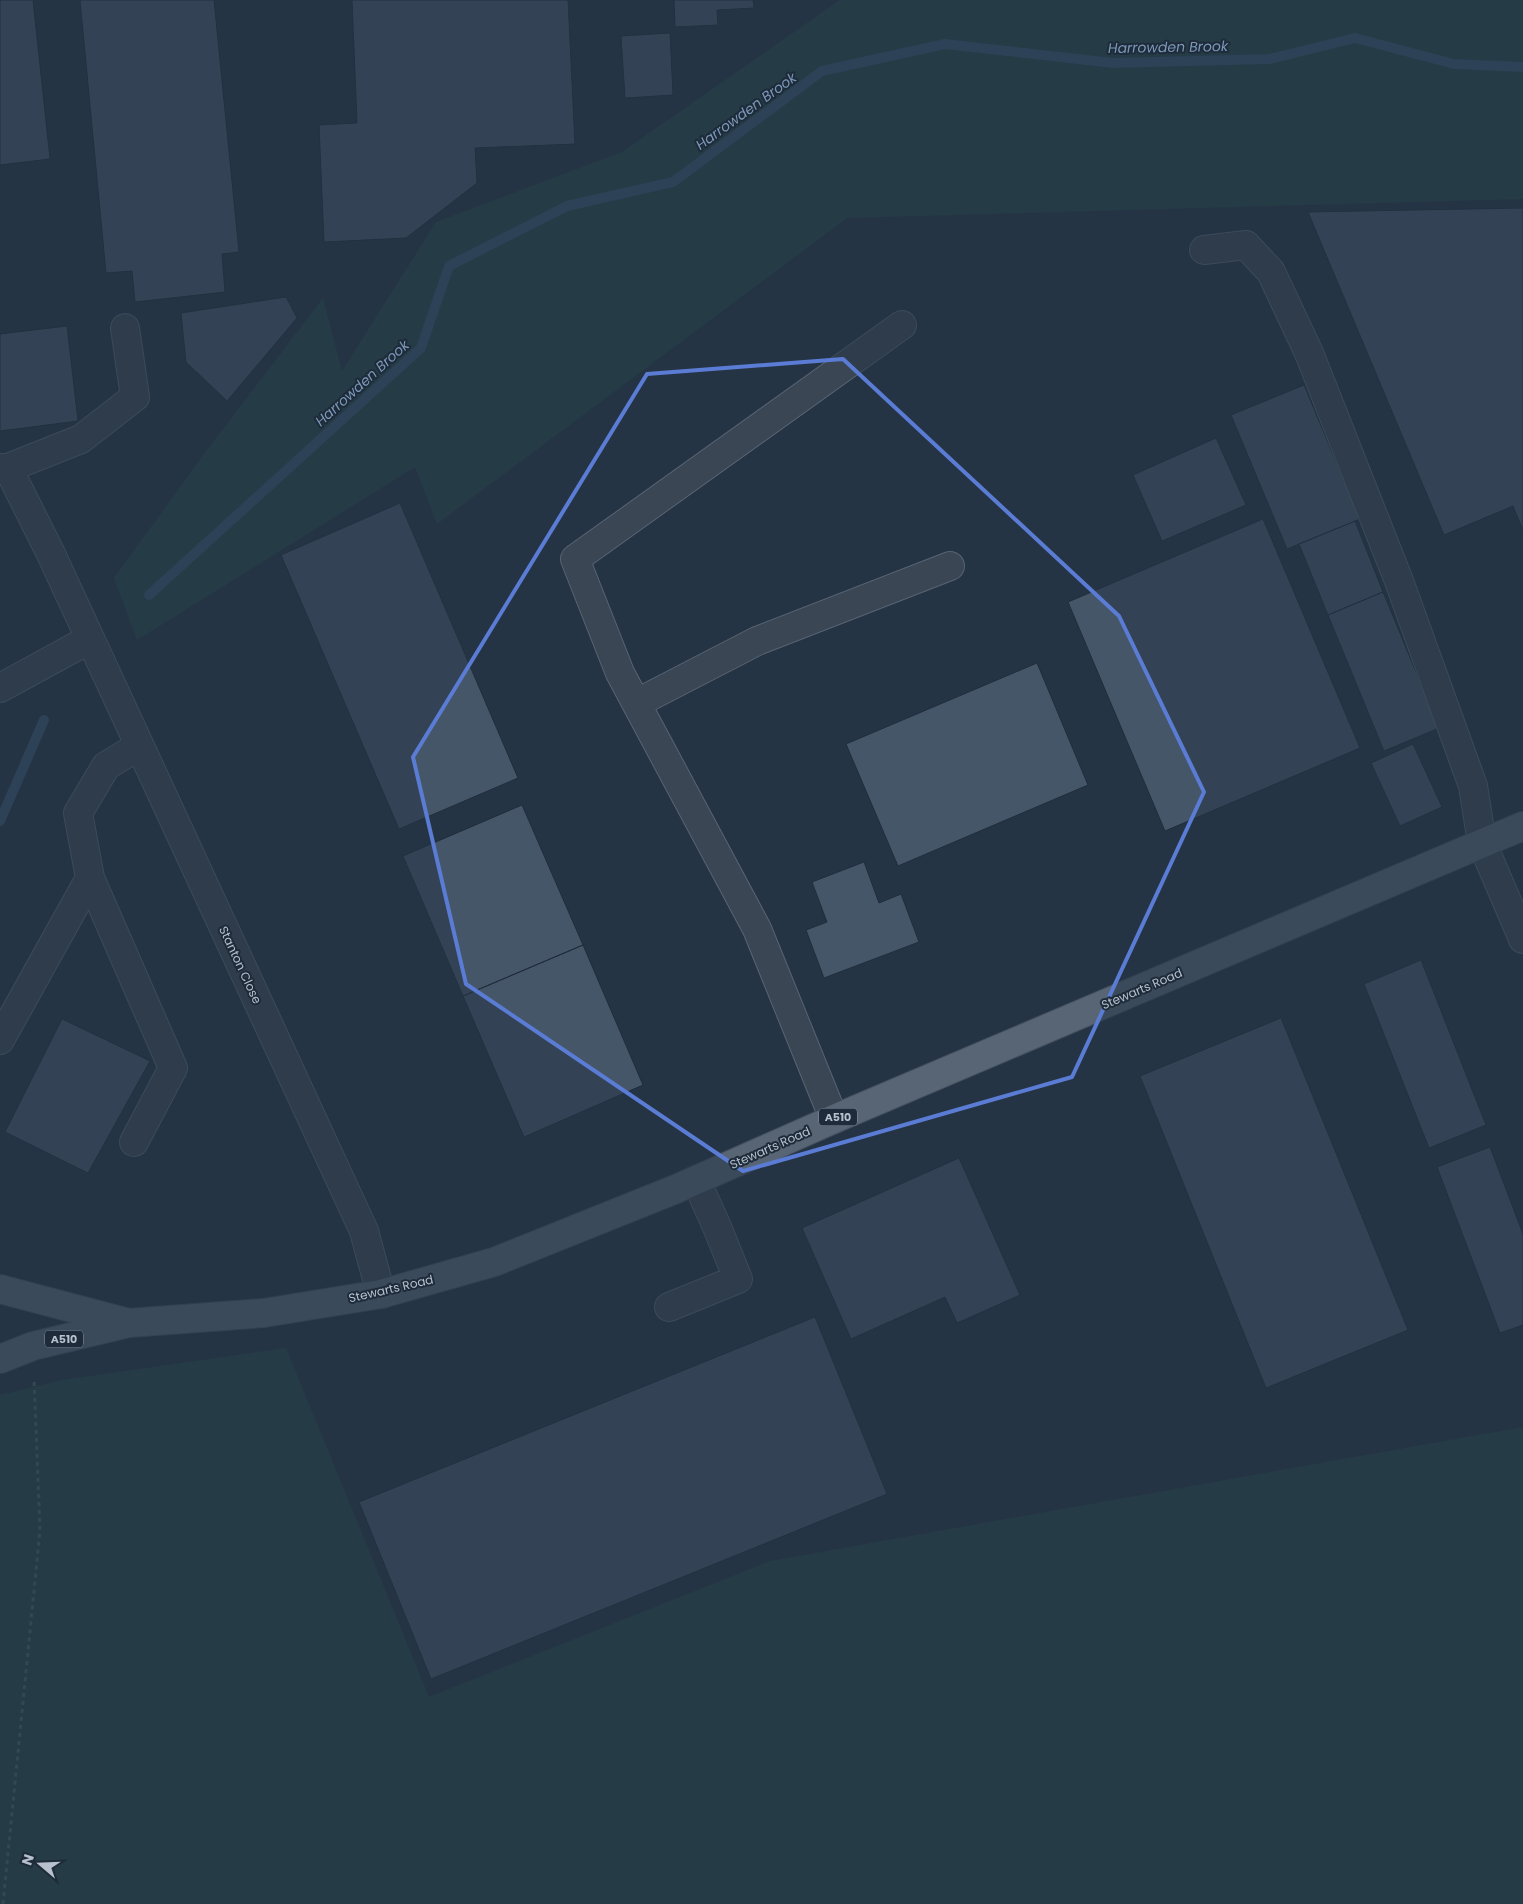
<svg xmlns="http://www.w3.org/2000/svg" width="1523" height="1904" font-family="Poppins,sans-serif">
  <rect width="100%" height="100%" fill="#253445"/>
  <path fill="#274346" d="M840,0H1523V199L847,218L437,524L415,467L137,640L114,578L204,454L323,298L342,371L436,222L622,152Z
    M286,1348L429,1697L770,1561L1523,1427V1904H0V1395L62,1380Z"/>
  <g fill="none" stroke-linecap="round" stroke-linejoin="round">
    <path stroke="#38506d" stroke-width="10" d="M149,595L421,348L449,266L567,206L673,182L822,71L945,44L1113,63L1270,59L1355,38L1454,64L1523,67
      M0,821L44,720"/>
  </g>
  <path fill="#465669" stroke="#202d3c" d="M0,0H33L50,159L0,165Z
    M80,0H214L239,252L222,254L225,292L135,302L132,271L106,273Z
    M352,0H568L575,144L475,148L477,183L406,238L324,242L319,125L357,123Z
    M674,0H753L754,8L717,10L718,25L675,27Z
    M670,33L673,95L625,98L621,36Z
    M1523,208V530L1513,506L1444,535L1308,212Z
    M286,297L297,318L227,401L186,362L181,313Z
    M67,326L78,421L0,431V334Z
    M1304,385L1360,519L1287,549L1231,415Z
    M1216,438L1246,505L1162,541L1133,475Z
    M400,503L518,778L399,829L281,555Z
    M1263,519L1360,748L1165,831L1068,602Z
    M1355,521L1383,592L1328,615L1299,544Z
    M1383,592L1439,728L1384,751L1328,615Z
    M1037,663L1088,785L898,866L846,744Z
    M1413,744L1442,807L1400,826L1371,763Z
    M522,805L583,945L463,996L403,856Z
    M864,862L879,903L901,894L919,942L824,978L806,930L827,922L812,882Z
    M583,945L643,1085L524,1137L463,996Z
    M1421,960L1486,1125L1429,1148L1364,984Z
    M1281,1018L1408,1330L1266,1388L1140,1076Z
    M62,1019L150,1061L88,1173L5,1132Z
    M1490,1147L1523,1234V1325L1500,1333L1437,1167Z
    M959,1158L1020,1295L957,1323L945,1297L851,1339L802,1228Z
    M815,1317L887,1494L431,1679L359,1502Z"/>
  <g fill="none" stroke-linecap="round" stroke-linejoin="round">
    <g stroke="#586472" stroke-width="30">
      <path id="minor" d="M1204,250L1246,245L1271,272L1309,353L1399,581L1473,786L1482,843L1523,939
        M0,468H8L51,554L364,1231L381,1294
        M8,468L81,439L135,397L125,328
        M0,688L90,639
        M637,703L757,641L950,566
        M0,1040L90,878
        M834,1119L757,929L620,673L575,559L902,325
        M134,1142L173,1068L90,878L78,813L106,766L139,746
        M669,1307L738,1279L717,1227L696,1180"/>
    </g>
    <g stroke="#444f5e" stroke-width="30">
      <path id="major" d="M0,1289L125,1322
        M0,1359L33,1346L129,1323L264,1313L381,1294L494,1262L676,1189L834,1119L1523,826"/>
    </g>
    <path stroke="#466062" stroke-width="3" stroke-dasharray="4 4" stroke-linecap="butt" d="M3,1904L40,1530L34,1379"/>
    <use href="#minor" stroke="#3a4654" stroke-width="28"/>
    <use href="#major" stroke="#586574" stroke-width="28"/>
  </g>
  <path d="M0 0H1523V1904H0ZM843,359L1119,616L1204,792L1072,1077L743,1171L466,984L413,757L647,374Z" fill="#253445" fill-opacity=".55" fill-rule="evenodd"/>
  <path fill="none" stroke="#5b7cd4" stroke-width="4" stroke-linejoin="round" d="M843,359L1119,616L1204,792L1072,1077L743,1171L466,984L413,757L647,374Z"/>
  <g text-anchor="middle" stroke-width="4" stroke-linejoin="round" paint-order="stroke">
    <g fill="#1e2b3a" stroke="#8994a2" stroke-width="1">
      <rect x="819" y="1108.5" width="38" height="17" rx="4"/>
      <rect x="45" y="1330.5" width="38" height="17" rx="4"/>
    </g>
    <g font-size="11" font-weight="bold" fill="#b7c1ce">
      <text x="838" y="1121">A510</text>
      <text x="64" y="1343">A510</text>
    </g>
    <g font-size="12" fill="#b7c1ce" stroke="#1e2b3a">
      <text transform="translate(240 965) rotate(65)" y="4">Stanton Close</text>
      <text transform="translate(1142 989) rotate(-23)" y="4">Stewarts Road</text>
      <text transform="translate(770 1148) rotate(-24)" y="4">Stewarts Road</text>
      <text transform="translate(391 1289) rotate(-13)" y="4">Stewarts Road</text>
    </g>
    <g font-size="14" font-style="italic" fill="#7c98b7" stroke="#1e2b3a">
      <text transform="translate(1168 47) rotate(-1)" y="5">Harrowden Brook</text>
      <text transform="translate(746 111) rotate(-36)" y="5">Harrowden Brook</text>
      <text transform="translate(362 383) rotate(-42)" y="5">Harrowden Brook</text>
    </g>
  </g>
  <g transform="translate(40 1864) rotate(289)" stroke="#1e2b3a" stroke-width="4" paint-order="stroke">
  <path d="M0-4L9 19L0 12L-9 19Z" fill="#b7c1ce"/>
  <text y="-8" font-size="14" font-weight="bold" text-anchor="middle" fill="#b7c1ce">N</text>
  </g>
</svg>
